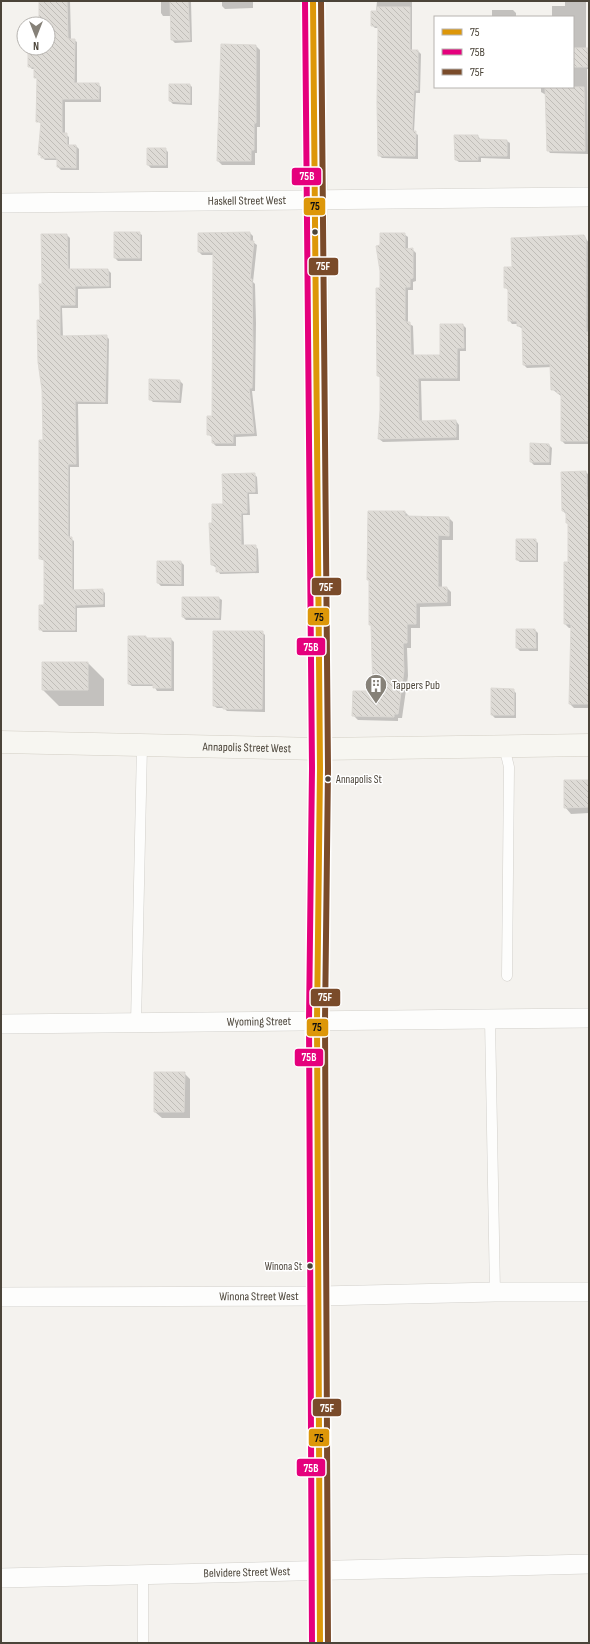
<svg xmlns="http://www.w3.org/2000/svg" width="590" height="1644" font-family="'Sofia Sans Condensed',sans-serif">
  <defs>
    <pattern id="building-back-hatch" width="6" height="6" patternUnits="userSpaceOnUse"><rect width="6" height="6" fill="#dedbd6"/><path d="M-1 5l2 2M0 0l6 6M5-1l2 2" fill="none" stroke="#c0bdb8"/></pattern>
  </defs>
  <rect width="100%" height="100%" fill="#f4f2ee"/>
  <path fill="#0003" d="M40,1H70L71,40H74L77,42V84H98L101,87V102H65V134L69,137V146H76L79,149V170H61L58,167V160H45L39,154L42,124L37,121L38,80L35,77V69H32L29,66L41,52V48H48V24H40Z
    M161,1H191L192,42L175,43L172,40L171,16H163L161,13Z
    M222,1H253V8L225,9L222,6Z
    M377,1H412V51H418L421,54L420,93H416L414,132L418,135V159L382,158L379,155V28H375L372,25L376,12Z
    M565,1H586V49L589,50V69H587L588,154L550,153L548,150L546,95L541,92V87H573V17H552V6H565Z
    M492,10H513L516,13V17H492Z
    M256,46L260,50V127H257V153H255V165H222L218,161Z
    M190,85L192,87V105L173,104L170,101Z
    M478,136L481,140L507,141L510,143V159L481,158V162H459L456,160Z
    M165,149L168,152V168H151L148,165Z
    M115,233H139L142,235V261H118L115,258Z
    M250,233L253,236V242L257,245L253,282L255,284L256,323L255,391H252L257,436L236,437V446H216L213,443V438L208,434L213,417L214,255H202L199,252Z
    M404,234L408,237V250L412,249L416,253V281L413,282V290H408V323L413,326L414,356H441L463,325L466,328V351H460V381H421L422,422L456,421L459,425V440L383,442L379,439L381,378L378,376L381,289Z
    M67,235L70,238V270H108L111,273V288L78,289V308H62L63,337L106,336L109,339L108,404H78L79,467H70V538L74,541V591L102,590L105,593V607L77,608V632H43L40,629L45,606V561L40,559L44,441L41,321L43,285Z
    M584,236L589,243V444H565L562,441L561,396L552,389V367L527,368L524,365L523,329L518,326V324H512L509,320L508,290L505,287L513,268Z
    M180,381L183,384L181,403L153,402L150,399Z
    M531,444L549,445L552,448L551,465H534L531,462Z
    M586,472L589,475V708H574L570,704L572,628H569L565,624L569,563V525L567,523V515L563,511Z
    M254,474L257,477L258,494H249L250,515H243L244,546H255L258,549L259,573L220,574L217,568L212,565L210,524H213L224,505Z
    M405,512L409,516L449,518L453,522V540H442V588H447L451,592V606L420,607V628H411V648H407L408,676L402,718H398V721L358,720L353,715L374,692L372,626L370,624Z
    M535,540L538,543V562H520L517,560Z
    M158,562H181L184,565V586H161L158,583Z
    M219,598L222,600L221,620H186L183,617Z
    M535,630L538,633V651H520L517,648Z
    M262,632L265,635V712L227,711L224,708H217L214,706Z
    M146,637L148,639H171L174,642V691H157L154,686H132L129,684Z
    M43,663H88L104,679V706H59L43,690Z
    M513,690L516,693V718H495L492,715Z
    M589,781V813L571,814L565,807Z
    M184,1073L190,1079V1118H162L155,1112Z"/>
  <path fill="url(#building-back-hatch)" stroke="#dcd9d4" d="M39,1H67L68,39H75L74,83H99V99H62V133H67V145H76V168L57,167V158H41V155H38L41,122H36L37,78H34V67H28V51H40V48H48V24H39Z
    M170,1H188L190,40H171Z
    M377,7H410V50H418V90H414L412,131H416L415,156H378L377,103L378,29L377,26H371V11H377Z
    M221,44L256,45V123H254V150H251V161H217Z
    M573,48H588V67H573Z
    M169,84H190V103L169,101Z
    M545,87H584L585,151H547Z
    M454,135H478V139L507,140V156H478V160H455Z
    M147,148H166V165H147Z
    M114,232H140V258H114Z
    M250,232V241H254L250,279H252L253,348L252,388H249L254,433L233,434V443H212V435H207V416H212L213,252H198V233Z
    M380,233H405V249L413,248V278L410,279V287H405V322H410L411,355H440V324H463L464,348H457V378H418L419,421L456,420V437L378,439L380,411V376H377L376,288H380V271L376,246L380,245Z
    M41,234H67L68,269H108L109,286H75V305H60V336L107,335L105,402L75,401L76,464H68V537H72V590L103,589V604L75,605V630H39V605H44V559H39V440H43L42,390L38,362L37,320H40L39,284H42Z
    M584,235L586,239V332H589V441H561V393H557V390H551L550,364L523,365L522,326H517V321H508V288H504V267H512L511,238Z
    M149,379L180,380L179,400H149Z
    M530,443L549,444V462H530Z
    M586,471L587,500H589V704H569L571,624H564V562H568V523H566V511H562L561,472Z
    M255,473V492H247V513H241V545H256V571L216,572V565H211L209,523H212V504H223L222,474Z
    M368,511H405V516L449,517V536L438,535V587H447V602L416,603V624H407V643H403L404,671L398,714H394V717L352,716L353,691H373L371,625H369V580H367Z
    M516,539H536V560H516Z
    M157,561H181V584L157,583Z
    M182,597H219V618L182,617Z
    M516,629H535L536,648H516Z
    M213,631H263L262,709H223V706H213Z
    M128,636H146V638H171V688H153V684H128Z
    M42,662H88V690H42Z
    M491,688L514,689V715H491Z
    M564,780H589V807L564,808Z
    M154,1072H185L184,1112H154Z"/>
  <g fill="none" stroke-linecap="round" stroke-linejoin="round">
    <g stroke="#d2d0cb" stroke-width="11">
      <path id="lane" d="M504,746L509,767L507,976
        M490,1020L495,1292
        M136,1023L142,746
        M143,1575V1643"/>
    </g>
    <g stroke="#d2d0cb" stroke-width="20">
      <g id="street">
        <path id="s1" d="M1,203L589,197"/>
        <path id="s2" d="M1,1024L589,1018"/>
        <path id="s3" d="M1,1297L320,1296L495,1292H589"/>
        <path id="s4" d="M1,1578L589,1564"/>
      </g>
    </g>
    <g stroke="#d3cfc5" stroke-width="23">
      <g id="secondary">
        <path d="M313,1L316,199L320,768L317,1021L320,1643"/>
        <path id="s5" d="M1,742L319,749L589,745"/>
      </g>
    </g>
    <use href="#lane" stroke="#fdfdfc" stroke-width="10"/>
    <use href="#street" stroke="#fdfdfc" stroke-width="19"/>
    <use href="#secondary" stroke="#f7f6f1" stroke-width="22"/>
    <g stroke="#fff" stroke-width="9">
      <path id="bus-1" d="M313,1L320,768L317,1021L320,1643"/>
    </g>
    <g stroke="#fff" stroke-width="9">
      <path id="bus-2" d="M305,1L312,768L309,1021L312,1643"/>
    </g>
    <g stroke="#fff" stroke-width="9">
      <path id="bus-3" d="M321,1L328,768L325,1021L328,1643"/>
    </g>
    <use href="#bus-1" stroke="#dd9709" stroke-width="6"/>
    <use href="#bus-2" stroke="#e5007d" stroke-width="6"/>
    <use href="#bus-3" stroke="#7a4b2a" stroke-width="6"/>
  </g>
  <defs>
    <g id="building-pin" transform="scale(1.15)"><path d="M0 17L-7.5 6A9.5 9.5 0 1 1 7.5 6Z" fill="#868178" stroke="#fff"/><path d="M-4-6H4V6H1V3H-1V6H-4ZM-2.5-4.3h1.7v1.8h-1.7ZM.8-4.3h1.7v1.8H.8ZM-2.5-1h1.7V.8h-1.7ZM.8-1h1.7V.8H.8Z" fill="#fff"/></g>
  </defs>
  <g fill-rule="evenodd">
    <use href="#building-pin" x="376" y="685"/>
  </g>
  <g fill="#4b4439" stroke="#fff" stroke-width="1.5">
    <circle cx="315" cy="232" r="3.5"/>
    <circle cx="328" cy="779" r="3.5"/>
    <circle cx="310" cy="1266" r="3.5"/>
  </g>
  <g text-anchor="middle" stroke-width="3" stroke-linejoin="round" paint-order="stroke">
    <g font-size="11" fill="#4b4439" stroke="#fff" text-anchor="start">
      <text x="336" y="783">Annapolis St</text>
      <text x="302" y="1270" text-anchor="end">Winona St</text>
    </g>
    <g font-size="12" fill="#4b4439" stroke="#fff">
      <text dy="4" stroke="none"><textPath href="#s1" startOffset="246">Haskell Street West</textPath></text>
      <text dy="4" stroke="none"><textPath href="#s5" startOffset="246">Annapolis Street West</textPath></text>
      <text dy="4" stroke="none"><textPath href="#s2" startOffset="258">Wyoming Street</textPath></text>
      <text dy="4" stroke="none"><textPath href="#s3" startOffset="258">Winona Street West</textPath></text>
      <text dy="4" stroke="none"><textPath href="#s4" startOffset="246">Belvidere Street West</textPath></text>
    </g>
    <g font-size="12" fill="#4b4439" stroke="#fff" text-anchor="start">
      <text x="392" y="689">Tappers Pub</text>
    </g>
  </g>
  <g stroke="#fff" stroke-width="1.5">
    <rect x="291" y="167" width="31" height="19" rx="4" fill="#e5007d"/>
    <rect x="303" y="197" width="23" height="19" rx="4" fill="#dd9709"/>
    <rect x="308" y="257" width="31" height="19" rx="4" fill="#7a4b2a"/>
    <rect x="311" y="577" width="31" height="19" rx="4" fill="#7a4b2a"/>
    <rect x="307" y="607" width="23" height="19" rx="4" fill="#dd9709"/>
    <rect x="296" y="637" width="30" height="19" rx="4" fill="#e5007d"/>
    <rect x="310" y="988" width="31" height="19" rx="4" fill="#7a4b2a"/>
    <rect x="306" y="1018" width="23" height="19" rx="4" fill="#dd9709"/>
    <rect x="294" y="1048" width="30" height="19" rx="4" fill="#e5007d"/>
    <rect x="312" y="1398" width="30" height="19" rx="4" fill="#7a4b2a"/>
    <rect x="308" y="1428" width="22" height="19" rx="4" fill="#dd9709"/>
    <rect x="296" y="1458" width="30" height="19" rx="4" fill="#e5007d"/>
  </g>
  <g font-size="11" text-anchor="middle" font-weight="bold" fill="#fff">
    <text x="307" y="180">75B</text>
    <text x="323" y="270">75F</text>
    <text x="326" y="591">75F</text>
    <text x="311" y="651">75B</text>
    <text x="325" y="1001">75F</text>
    <text x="309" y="1061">75B</text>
    <text x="327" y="1412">75F</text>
    <text x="311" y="1472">75B</text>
  </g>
  <g font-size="11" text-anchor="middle" font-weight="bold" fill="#111">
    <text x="315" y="210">75</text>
    <text x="319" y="621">75</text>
    <text x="317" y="1031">75</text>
    <text x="319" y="1442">75</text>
  </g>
  <rect width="590" height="1644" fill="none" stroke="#4b4439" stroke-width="4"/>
  <rect x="434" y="16" width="140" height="72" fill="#ffffff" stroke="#b7b4b0"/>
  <rect x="442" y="29" width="20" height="6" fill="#dd9709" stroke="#b7b4b0"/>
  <text x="470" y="36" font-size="12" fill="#4b4439">75</text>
  <rect x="442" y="49" width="20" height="6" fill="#e5007d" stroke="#b7b4b0"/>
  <text x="470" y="56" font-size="12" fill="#4b4439">75B</text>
  <rect x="442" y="69" width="20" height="6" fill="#7a4b2a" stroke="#b7b4b0"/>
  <text x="470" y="76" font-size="12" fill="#4b4439">75F</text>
  <g transform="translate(36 36) rotate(180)"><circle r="19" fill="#ffffff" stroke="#b7b4b0"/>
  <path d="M0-3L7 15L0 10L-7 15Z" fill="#868178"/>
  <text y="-6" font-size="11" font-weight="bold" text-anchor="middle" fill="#4b4439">N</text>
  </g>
</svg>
